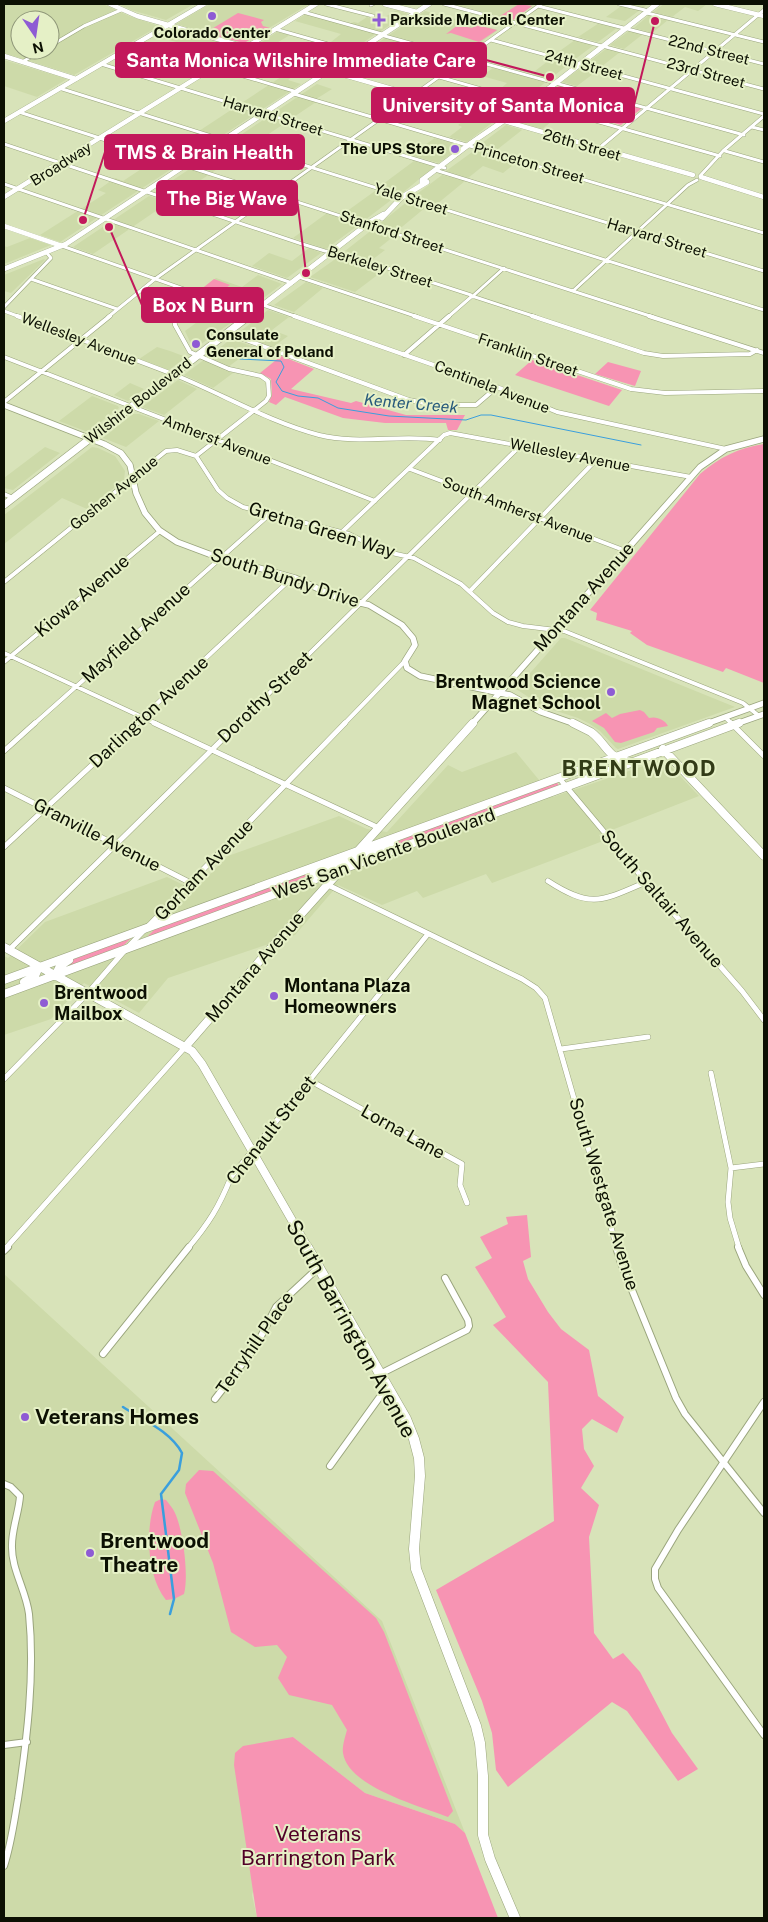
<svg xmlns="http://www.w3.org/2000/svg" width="768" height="1922" font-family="'Public Sans',sans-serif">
  <rect width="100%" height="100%" fill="#d8e3b9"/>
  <path fill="#cddaa9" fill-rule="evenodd" d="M4,4H103L129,16L159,26L74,75L4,53ZM20,20H50V50H20Z
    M119,4H194L166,20L131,10Z
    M210,4H309L244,43L176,24Z
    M459,4H535L513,20L457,5Z
    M624,4H648L625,21L606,17Z
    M664,4H707L698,11L685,7L672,17L653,12Z
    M397,10L408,14L379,32L350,24L354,22L358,23L367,17L376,19L383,18Z
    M425,11L498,30L463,55L389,35Z
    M306,14L377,33L354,49L331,42L341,34L295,21Z
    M649,15L668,20L652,33L634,28Z
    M599,23L617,28L598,42L578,37Z
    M169,28L218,42L206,50L154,36Z
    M629,31L643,34L624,49L610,45Z
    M277,32L290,35L265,50L254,47Z
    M385,38L402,43L381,58L400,63L381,76L362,70L353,76L336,71Z
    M575,40L594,45L574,60L554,55Z
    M606,49L620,52L601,67L586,64Z
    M552,58L570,63L550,79L531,74Z
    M4,60L67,79L37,97L4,86Z
    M582,67L597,71L577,86L562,82Z
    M493,68L546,82L525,98L498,91L507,83L482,76Z
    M287,73L294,75L288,80L301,84L60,242L40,235L106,193L98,190L115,178L123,181Z
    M317,84L332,89L313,101L316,102L189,188L170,182Z
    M533,105L562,113L541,130L510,122Z
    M472,115L493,122L467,142L449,137L462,127L458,125Z
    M506,125L522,130L494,152L477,147Z
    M435,138L462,146L439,163L410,155Z
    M475,150L517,162L503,173L483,166L468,178L446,171Z
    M414,161L434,167L401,194L379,187Z
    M442,175L465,181L437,204L413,197Z
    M375,191L395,197L365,220L343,214Z
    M149,196L169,202L93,254L73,247Z
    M408,201L426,207L397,231L378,225Z
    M327,213L360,224L326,249L293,238Z
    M373,229L394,236L379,248L385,250L372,260L345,251Z
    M30,238L51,245L4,264V246L7,247Z
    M309,248L321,253L287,278L252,266L269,253L292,261Z
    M341,255L384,270L355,292L310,277Z
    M44,259L45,260L11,293L4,291V275Z
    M258,275L282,284L249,309L198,291L216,278L242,287Z
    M306,282L323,288L294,312L274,305Z
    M219,306L241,313L242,315L197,347L192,346L185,331Z
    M268,310L289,317L272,330L288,336L273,347L239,335L238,333Z
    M231,339L255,347L224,370L233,373L213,388L184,375Z
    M157,347L170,351L186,357L169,370L139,359Z
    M178,380L197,389L164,415L142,407Z
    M130,383L144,389L128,401L114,395Z
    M92,396L118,406L119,408L89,431H85L59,421Z
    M133,414H139L159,421L126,447L103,438Z
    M45,447L60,453L13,490L4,488V478Z
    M92,447L98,448L115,456L125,471L124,480L87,509L62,498L4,544V515Z
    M561,638H565L735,707L618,749L616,748L600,731L590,724L578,718L544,707L516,689Z
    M516,752L553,797L664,759L699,796L599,835L603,841L492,883L486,874L423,898L417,891L382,905L338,885L295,935L168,978L139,1013L84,983L51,1019L4,1035V956L8,958L45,922L167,877L194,890L228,856L339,816L367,829L387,832L448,765L462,772Z
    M4,1274L382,1621L465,1833L455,1824L365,1793L293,1737L252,1895L257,1918H4Z"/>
  <path fill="#f794b3" d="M519,4L532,6L513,20L500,16Z
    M238,13L264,20L261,22L263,26L270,28L244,43L205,33Z
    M458,25L472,28L476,25L497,30L479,42L451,33L446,34Z
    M559,86L641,108V109L621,125L537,101Z
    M214,279L230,285L226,288L230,290L219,298L199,291Z
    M281,356L314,369L291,389L351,403L356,401L406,415H465L457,430H448L446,423H385L343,418L285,397L276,405L269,402L272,395L271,379L260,373Z
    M532,360L622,390L609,406L515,375Z
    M608,362L641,371L635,386L595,374Z
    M764,444V683L726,668L723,672L647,645L630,633L632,631L596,620L597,613L590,610L700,474C720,457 738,448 764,444Z
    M640,710L644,712L649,718C657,716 665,720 668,726L657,728L654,732L621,743L615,742L604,728L592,721L606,713L612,718L620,714Z
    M556,781L560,787L367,856L423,830Z
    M339,860L282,888L147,937L157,927Z
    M133,936L122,947L60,970L66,962Z
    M527,1215L531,1257L523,1261L528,1279L548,1312L561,1329L589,1350L598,1396L624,1417L617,1433L592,1419L582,1429L584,1449L594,1466L581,1488L599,1505L589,1537L594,1633L613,1659L623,1653L640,1672L672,1733L698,1769L678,1781L627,1711L612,1702L508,1787L496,1770L492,1733L482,1701L436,1590L554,1521L548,1382L493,1325L506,1317L475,1267L492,1258L480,1237L508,1224L506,1217Z
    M199,1470L213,1471L376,1618L384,1632L453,1811L448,1817C420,1806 348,1787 343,1753C342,1747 345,1737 347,1730L332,1705L289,1695L278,1678L287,1657L277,1645L255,1647L231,1632L213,1563L185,1493L186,1484Z
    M161,1499L166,1500C169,1504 173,1508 175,1513C183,1530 189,1576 184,1594L174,1599L166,1600C147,1577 145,1529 155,1502Z
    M293,1737L365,1793L455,1824L465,1833L498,1918H257L234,1765L235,1753L243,1746Z"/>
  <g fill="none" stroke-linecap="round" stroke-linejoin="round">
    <path stroke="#3a9fdd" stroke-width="1" d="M576,93L581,100
      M558,105H577
      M240,359L281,361L284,367L276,382L282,391L298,396L318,398L338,408L389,416L466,420L481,415H491L641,445"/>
    <path stroke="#3a9fdd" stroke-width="2.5" d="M123,1407C143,1420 170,1431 182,1453L179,1470L161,1494L174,1599L170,1614"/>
    <g stroke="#9aa57d" stroke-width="4">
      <path id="street-far3" d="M326,4L373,16
        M444,4L764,89
        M619,4L645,10
        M371,5L373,4
        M538,6L764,64
        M303,12L382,34
        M647,13L764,42
        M275,29L356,52
        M381,35L744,135
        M491,40L764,114
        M135,44L297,92
        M50,46L84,26L121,10
        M22,62L43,50
        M400,62L423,47
        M101,64L445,168
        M439,77L720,156
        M59,88L764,310
        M294,94L764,233
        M19,112L653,317
        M752,127L764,130
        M4,144L299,243L325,251L341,253L471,295
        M598,149L764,10
        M725,151L764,162
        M435,170L764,271
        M700,176L723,151L764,116
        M4,184L292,283
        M62,246L252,313
        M299,277L418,317
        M31,279L117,309
        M573,291L688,185L697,180
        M474,295L504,268
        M475,297L536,317
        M263,305L297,317
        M4,307L51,258L46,252
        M4,311L20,317
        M108,317L155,279L541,4
        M174,317L171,297L175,286
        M448,317L471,297H474"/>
    </g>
    <g stroke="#9aa57d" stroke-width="5">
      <path id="street-far2" d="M17,316C71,336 126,356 180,377C226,396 270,422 319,435C359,445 400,434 440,440
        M174,316L175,325L190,352L229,369L261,376L268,381L269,396L266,401L196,456
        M294,316L502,389L557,412L726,449
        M414,316L631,389L665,393L764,391
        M532,316L644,353L663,356L750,354L757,350
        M649,316L764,353
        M227,333L409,400L434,405H476L497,387
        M404,355L449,316
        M4,357L375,501
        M4,402L110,316
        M196,456L218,490L227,498L243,507L349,534L383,551L414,558L461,584L493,613L508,622L523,626L564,631L743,703L759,716
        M410,469L626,551
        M4,494L13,498
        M342,532L444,435L450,433L691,477
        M4,582L166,451L177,450L196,456
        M470,591L596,460
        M4,653L157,724
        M4,662L160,531
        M725,717L732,724
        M34,724L269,515
        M135,724L293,577
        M238,724L521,445
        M344,724L405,661"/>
    </g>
    <g stroke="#9aa57d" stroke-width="6">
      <path id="street-far1" d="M154,723L379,828
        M731,723L764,756
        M4,751L35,723
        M559,778L646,882L742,991L764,1020
        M4,788L191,883
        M4,847L137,723
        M548,881C591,909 602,901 646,882
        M328,885L522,979L536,988L545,998L617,1248
        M9,950L239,723
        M561,1049L648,1037
        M711,1073L731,1168L728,1202L730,1218L739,1248
        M4,1079L87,994L126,949L345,723
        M309,1080L462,1164L460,1185L467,1203
        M731,1168L764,1164
        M6,1248L186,1046
        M188,1248C209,1223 219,1207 231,1177L428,934"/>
    </g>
    <g stroke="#9aa57d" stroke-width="8">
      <path id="street" d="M616,1247L621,1263L676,1398L685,1414L764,1513
        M738,1247L746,1266L764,1295
        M4,1251L8,1247
        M103,1354L189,1247
        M380,1374L467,1330L469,1326L468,1320L445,1278
        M215,1399L256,1346L276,1307L318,1268
        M764,1402L678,1530L655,1569V1579L658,1588L764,1735
        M330,1466L379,1398L389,1391
        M4,1484L11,1487L20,1496C19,1512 12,1528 12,1545C11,1569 26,1590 29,1614C35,1675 27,1739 18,1799C14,1822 11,1845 4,1866
        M4,1745L27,1742"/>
    </g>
    <g stroke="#9aa57d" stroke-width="5">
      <path id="secondary-far3" d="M110,4L137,16L693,175
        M715,4L764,16
        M4,56L76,79
        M4,121L204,4
        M701,177L764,197
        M4,197L316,4
        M4,226L62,246"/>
    </g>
    <g stroke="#9aa57d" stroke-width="7">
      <path id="secondary-far2" d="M4,405L104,444L121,453L130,465L136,493L145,513L159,530L177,542L209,554L295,578L336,597L369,605L402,625L413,638L415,645L405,661L407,668L420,676L510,695L541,712L575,724
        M472,724L700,467L726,449L764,439
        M706,724L764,703
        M736,724L764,714"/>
    </g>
    <g stroke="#9aa57d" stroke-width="9">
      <path id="secondary-far1" d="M573,723C579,726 585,729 591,732C607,744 608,760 631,762
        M663,749L764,856
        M354,861L393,843
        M313,875L349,857
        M4,947L192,1051L202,1064L308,1248
        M55,976L60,966L69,960
        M4,980L709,723
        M24,982L35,976L39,967
        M4,994L739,723
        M186,1046L276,942L473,723"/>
    </g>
    <g stroke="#9aa57d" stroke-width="11">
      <path id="secondary" d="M307,1247L406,1419L414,1439L419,1458L420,1476L414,1549L416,1569L476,1726L480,1743L483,1776V1835L490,1859L515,1918"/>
    </g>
    <g stroke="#9aa57d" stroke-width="5.5">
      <path id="primary-far1" d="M385,4L416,12
        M422,184V180L471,143L534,100L657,4
        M382,218L402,197L427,182
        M4,269L66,244L429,4
        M247,317L370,222L384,214"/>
    </g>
    <g stroke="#9aa57d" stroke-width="8">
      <path id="primary" d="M4,505L249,316"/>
    </g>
    <use href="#street-far3" stroke="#fff" stroke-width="3"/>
    <use href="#street-far2" stroke="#fff" stroke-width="4"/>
    <use href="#street-far1" stroke="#fff" stroke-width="5"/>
    <use href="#street" stroke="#fff" stroke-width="6"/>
    <use href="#secondary-far3" stroke="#fff" stroke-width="4.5"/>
    <use href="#secondary-far2" stroke="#fff" stroke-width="5.5"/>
    <use href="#secondary-far1" stroke="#fff" stroke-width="8"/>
    <use href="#secondary" stroke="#fff" stroke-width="10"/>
    <use href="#primary-far1" stroke="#fff" stroke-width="5"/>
    <use href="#primary" stroke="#fff" stroke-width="7"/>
  </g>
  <g fill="#8e5bd4" stroke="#e5f0c6" stroke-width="2">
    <circle cx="212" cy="16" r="5"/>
    <path d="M376.5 12.5h5v5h5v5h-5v5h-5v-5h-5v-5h5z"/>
    <circle cx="455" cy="149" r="5"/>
    <circle cx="196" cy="344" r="5"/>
    <circle cx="611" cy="692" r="5"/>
    <circle cx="274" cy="996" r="5"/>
    <circle cx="44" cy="1003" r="5"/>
    <circle cx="25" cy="1417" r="5"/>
    <circle cx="90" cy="1553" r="5"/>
  </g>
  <g text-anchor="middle" stroke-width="4" stroke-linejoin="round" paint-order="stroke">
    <g font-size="15" font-weight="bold" fill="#0c1003" stroke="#e5f0c6" text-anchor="start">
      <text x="390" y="25">Parkside Medical Center</text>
      <text x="212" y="38" text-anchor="middle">Colorado Center</text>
      <text x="445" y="154" text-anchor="end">The UPS Store</text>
      <text x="206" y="340">Consulate<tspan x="206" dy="17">General of Poland</tspan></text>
    </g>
    <g font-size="15" fill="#0c1003" stroke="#e5f0c6">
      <text transform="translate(709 50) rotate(14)" y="5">22nd Street</text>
      <text transform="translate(584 65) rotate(15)" y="5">24th Street</text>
      <text transform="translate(706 73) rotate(15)" y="5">23rd Street</text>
      <text transform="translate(273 116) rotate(17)" y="5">Harvard Street</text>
      <text transform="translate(582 145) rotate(16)" y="5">26th Street</text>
      <text transform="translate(529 163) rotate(16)" y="5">Princeton Street</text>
      <text transform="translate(61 164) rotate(-32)" y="5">Broadway</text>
      <text transform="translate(411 199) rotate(17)" y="5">Yale Street</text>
      <text transform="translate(392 232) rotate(18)" y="5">Stanford Street</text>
      <text transform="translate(657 238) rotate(17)" y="5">Harvard Street</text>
      <text transform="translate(380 267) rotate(17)" y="5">Berkeley Street</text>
      <text transform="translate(79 339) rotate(21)" y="5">Wellesley Avenue</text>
      <text transform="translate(528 355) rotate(19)" y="5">Franklin Street</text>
      <text transform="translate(492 387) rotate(21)" y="5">Centinela Avenue</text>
      <text transform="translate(138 401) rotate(-38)" y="5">Wilshire Boulevard</text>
      <text transform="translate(217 440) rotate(21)" y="5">Amherst Avenue</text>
      <text transform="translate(570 455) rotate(11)" y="5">Wellesley Avenue</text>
      <text transform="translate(114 493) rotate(-39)" y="5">Goshen Avenue</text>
      <text transform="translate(518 510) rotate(21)" y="5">South Amherst Avenue</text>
    </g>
    <g font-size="16" font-style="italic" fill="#275a7b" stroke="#e5f0c6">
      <text transform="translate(411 403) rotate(5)" y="6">Kenter Creek</text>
    </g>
    <g font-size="18" fill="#0c1003" stroke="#e5f0c6">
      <text transform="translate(322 530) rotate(17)" y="6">Gretna Green Way</text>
      <text transform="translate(285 578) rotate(18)" y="6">South Bundy Drive</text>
      <text transform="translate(82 596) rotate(-40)" y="6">Kiowa Avenue</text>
      <text transform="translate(584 597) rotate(-48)" y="6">Montana Avenue</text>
      <text transform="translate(136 633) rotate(-42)" y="6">Mayfield Avenue</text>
      <text transform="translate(265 697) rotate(-44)" y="6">Dorothy Street</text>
      <text transform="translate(149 712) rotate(-43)" y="6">Darlington Avenue</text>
      <text transform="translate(97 835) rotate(27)" y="6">Granville Avenue</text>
      <text transform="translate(384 854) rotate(-20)" y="6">West San Vicente Boulevard</text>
      <text transform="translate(204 870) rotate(-46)" y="6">Gorham Avenue</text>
      <text transform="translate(662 899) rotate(49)" y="6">South Saltair Avenue</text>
      <text transform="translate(255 967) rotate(-49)" y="6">Montana Avenue</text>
      <text transform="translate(271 1130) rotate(-52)" y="6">Chenault Street</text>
      <text transform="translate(403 1132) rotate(29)" y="6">Lorna Lane</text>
      <text transform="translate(604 1194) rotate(73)" y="6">South Westgate Avenue</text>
      <text transform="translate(255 1343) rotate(-55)" y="6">Terryhill Place</text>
    </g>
    <g font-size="18" font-weight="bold" fill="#0c1003" stroke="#e5f0c6" text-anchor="start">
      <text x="601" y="688" text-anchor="end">Brentwood Science<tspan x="601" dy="21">Magnet School</tspan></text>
      <text x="284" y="992">Montana Plaza<tspan x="284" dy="21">Homeowners</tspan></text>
      <text x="54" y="999">Brentwood<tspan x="54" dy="21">Mailbox</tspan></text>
    </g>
    <g font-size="21" fill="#0c1003" stroke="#e5f0c6">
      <text transform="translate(351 1329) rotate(61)" y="7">South Barrington Avenue</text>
    </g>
    <g font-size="21" font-weight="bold" fill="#0c1003" stroke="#e5f0c6" text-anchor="start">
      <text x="35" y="1424">Veterans Homes</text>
      <text x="100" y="1548">Brentwood<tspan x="100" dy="24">Theatre</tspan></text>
    </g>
    <g font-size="21" fill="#510027" stroke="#e5f0c6">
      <text x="318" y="1841">Veterans<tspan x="318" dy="24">Barrington Park</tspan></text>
    </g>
    <g font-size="22" font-weight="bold" letter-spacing="1" fill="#323b17" stroke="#e5f0c6">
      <text x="639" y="776">BRENTWOOD</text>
    </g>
  </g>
  <path fill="none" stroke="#c2185b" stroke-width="2" d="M550 77L486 60M655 21L634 105M83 220L105 152M306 273L297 198M109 227L142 305"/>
  <g fill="#c2185b" stroke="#e5f0c6" stroke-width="2">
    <circle cx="550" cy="77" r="5"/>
    <circle cx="655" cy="21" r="5"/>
    <circle cx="83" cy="220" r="5"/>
    <circle cx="306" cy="273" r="5"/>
    <circle cx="109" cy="227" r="5"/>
  </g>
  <g fill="#c2185b" stroke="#c2185b" stroke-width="2">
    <rect x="116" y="43" width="370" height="34" rx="5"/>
    <rect x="372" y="88" width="262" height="34" rx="5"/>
    <rect x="105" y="135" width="199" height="34" rx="5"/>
    <rect x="157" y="181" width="140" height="34" rx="5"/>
    <rect x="142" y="288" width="121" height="34" rx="5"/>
  </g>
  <g font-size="19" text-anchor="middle" font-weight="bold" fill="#fff">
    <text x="301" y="67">Santa Monica Wilshire Immediate Care</text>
    <text x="503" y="112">University of Santa Monica</text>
    <text x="204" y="159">TMS &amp; Brain Health</text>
    <text x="227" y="205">The Big Wave</text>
    <text x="203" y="312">Box N Burn</text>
  </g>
  <rect width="768" height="1922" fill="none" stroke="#0c1003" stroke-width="10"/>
  <g transform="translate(35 35) rotate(167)"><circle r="24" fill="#e5f0c6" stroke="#8e9678"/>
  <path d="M0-4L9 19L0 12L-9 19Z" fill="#8e5bd4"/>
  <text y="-8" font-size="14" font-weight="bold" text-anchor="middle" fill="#0c1003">N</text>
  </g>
</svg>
